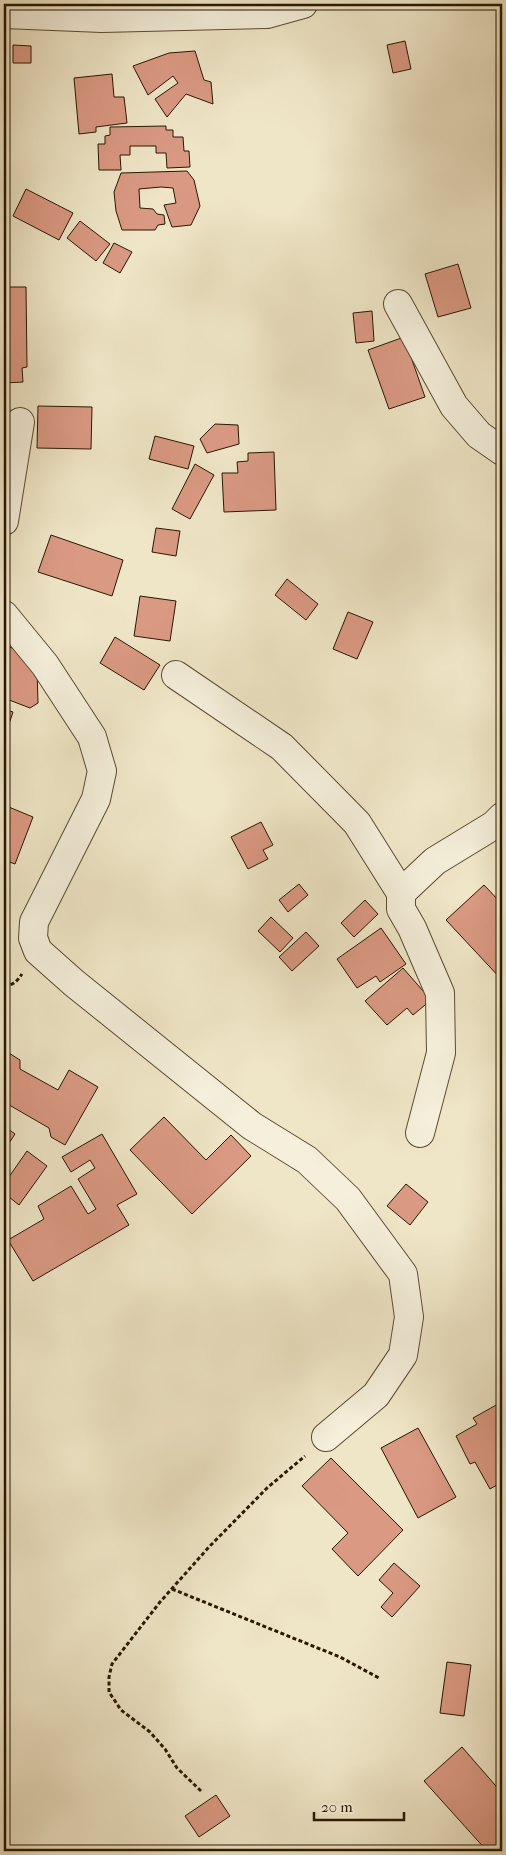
<svg xmlns="http://www.w3.org/2000/svg" width="506" height="1855" font-family="'IM FELL French Canon',serif">
  <rect width="100%" height="100%" fill="#efe6c7"/>
  <filter id="stains"><feTurbulence type="fractalNoise" baseFrequency=".004" numOctaves="4"/><feColorMatrix values="0 0 0 0 .2 0 0 0 0 .09 0 0 0 0 .02 0 0 0 .5 -.17"/></filter>
  <radialGradient id="worn" r=".72"><stop offset=".6" stop-color="#630" stop-opacity="0"/><stop offset="1" stop-color="#630" stop-opacity=".3"/></radialGradient>
  <path fill="#da9983" stroke="#291700" d="M405,41L411,69L393,73L387,45Z
    M13,45L31,46V63H13Z
    M195,51L204,80L211,82L213,104L186,94L167,117L155,99L178,83L173,76L148,95L133,66L169,53Z
    M112,74L114,97H124L127,123L96,127V132L79,134L74,78Z
    M166,126V130H173V137H183L184,151H189L190,167L167,168L166,153H156V146H130V155H120L121,170H99L98,144H105V136L110,135V127Z
    M187,171L194,180L200,206L191,225L172,227L164,205L176,203L173,188L161,187L139,189L140,208L153,209L157,214L164,215L165,224L158,225L155,230H122L116,211L114,192L121,173Z
    M26,189L73,213L59,240L13,216Z
    M80,221L110,244L96,261L67,238Z
    M114,243L132,252L120,273L103,263Z
    M458,264L471,308L438,317L425,274Z
    M4,287H26L27,367L22,368L23,382L4,383Z
    M372,311L374,341L356,343L353,313Z
    M404,337L425,397L389,409L368,350Z
    M38,406L92,407L91,449L37,448Z
    M215,424L238,425L239,444L207,453L200,439Z
    M155,436L194,446L188,469L149,459Z
    M274,452L276,510L224,512L222,473H238L237,462L248,461V453Z
    M195,464L214,475L190,519L172,509Z
    M156,528L180,531L176,556L152,552Z
    M51,535L123,560L112,596L38,572Z
    M287,579L318,604L306,620L275,595Z
    M140,596L176,601L170,641L134,636Z
    M348,612L373,622L357,659L333,649Z
    M115,637L160,665L144,690L100,663Z
    M4,645L23,652L37,668L38,703L30,708L4,698Z
    M4,709L13,712L4,739Z
    M4,805L33,817L15,864L4,860Z
    M261,822L273,845L263,850L268,859L248,869L231,837Z
    M299,884L308,895L288,912L279,900Z
    M484,885L502,904V980L446,920Z
    M365,900L378,914L354,937L341,923Z
    M271,917L293,938L280,952L258,931Z
    M381,928L406,964L380,982L376,976L357,988L337,959Z
    M306,932L319,946L292,971L279,957Z
    M403,968L431,1000L413,1015L407,1008L387,1025L365,1001Z
    M4,1050L20,1060V1069L58,1090L69,1070L98,1087L65,1145L51,1137L49,1128L4,1102Z
    M164,1117L206,1160L231,1135L251,1156L192,1214L130,1150Z
    M4,1126L15,1134L4,1151Z
    M102,1134L137,1194L117,1205L129,1225L33,1281L8,1240L44,1219L38,1206L71,1186L88,1214L96,1209L78,1179L95,1168L90,1160L71,1172L62,1157Z
    M27,1151L47,1166L19,1205L4,1193V1184Z
    M406,1184L428,1202L410,1225L387,1206Z
    M498,1404L502,1412V1439L500,1440L502,1443V1482L490,1489L475,1462L470,1464L456,1436L477,1424L473,1418Z
    M418,1428L456,1497L418,1518L381,1448Z
    M331,1458L403,1530L358,1576L332,1549L348,1533L302,1486Z
    M394,1563L420,1586L392,1617L381,1607L393,1593L379,1580Z
    M447,1662L471,1665L464,1716L440,1713Z
    M462,1747L502,1793V1851H487L424,1781Z
    M216,1795L230,1816L199,1837L185,1816Z"/>
  <g fill="none" stroke-linecap="round" stroke-linejoin="round">
    <g stroke="#5a4b32" stroke-width="30">
      <path id="street" d="M4,14L102,18L267,14L303,4
        M398,304L454,406L479,435L502,451
        M4,521L20,422
        M4,615L45,665L92,737L102,771L96,799L34,922L33,938L38,951L74,983L252,1126L307,1160L348,1199L403,1274L409,1317L403,1355L376,1395L326,1437
        M176,675L282,747L357,823L401,893
        M420,1133L441,1053L440,993L412,928L401,909V893L435,861L494,825L502,817"/>
    </g>
    <path stroke="#291700" stroke-width="3" stroke-dasharray="4 2.5" stroke-linecap="butt" d="M4,985C13,986 17,981 22,974
      M172,1589L340,1657L379,1678
      M201,1791L177,1768L165,1749L150,1732L121,1710L109,1692V1677L112,1664L160,1602L209,1547L267,1488L305,1456"/>
    <use href="#street" stroke="#f5efdb" stroke-width="28"/>
  </g>
  <rect width="506" height="1855" fill="none" stroke="#efe6c7" stroke-width="20"/>
  <rect x="5" y="5" width="496" height="1845" fill="none" stroke="#291700" stroke-width="2.5"/>
  <rect x="10" y="10" width="486" height="1835" fill="none" stroke="#291700"/>
  <path d="M314 1812v8h90v-8" fill="none" stroke="#291700" stroke-width="2.5"/>
  <text x="321" y="1812" font-size="15" fill="#291700" stroke="#f5efdb" stroke-width="4" paint-order="stroke">20 m</text>
  <rect width="100%" height="100%" filter="url(#stains)"/>
  <rect width="100%" height="100%" fill="url(#worn)"/>
</svg>
